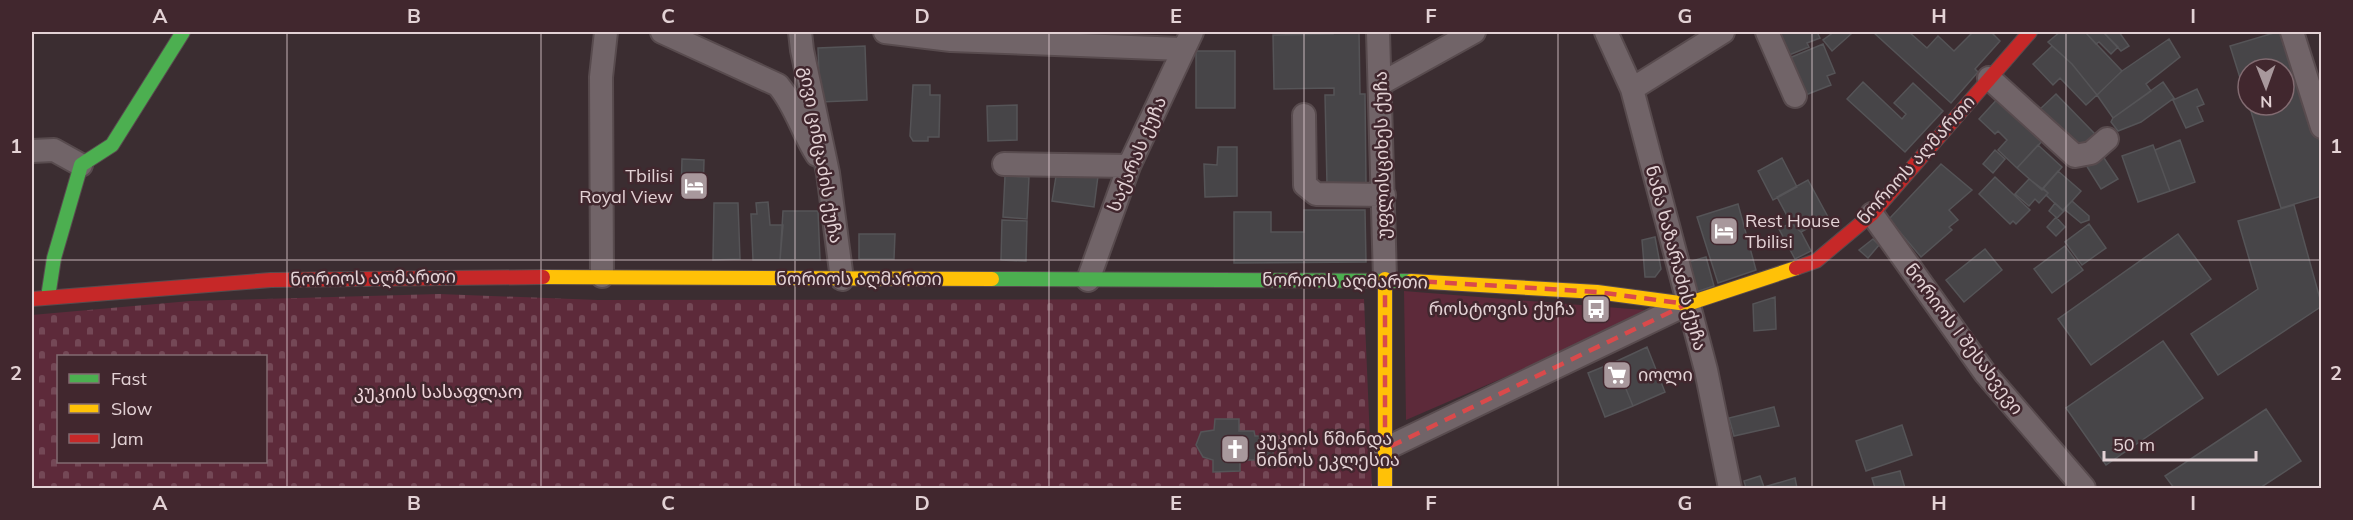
<svg xmlns="http://www.w3.org/2000/svg" width="2353" height="520" font-family="Mulish,'Noto Sans Georgian',sans-serif">
  <defs>
    <pattern id="cemetery-stones" width="16" height="16" patternUnits="userSpaceOnUse" patternTransform="scale(1.5)"><rect width="16" height="16" fill="#5d2a3a"/><path d="M2 7V4a2 2 0 0 1 4 0v3zM10 15v-3a2 2 0 0 1 4 0v3z" fill="#744856"/></pattern>
  </defs>
  <rect width="100%" height="100%" fill="#3b2d31"/>
  <path fill="url(#cemetery-stones)" fill-rule="evenodd" d="M439,294L598,300L1364,299L1372,488H32V315L190,301ZM58,356H266V462H58Z"/>
  <path fill="#5d2a3a" d="M1404,291L1657,311L1406,420Z"/>
  <path fill="#474548" stroke="#555457" stroke-width="1.5" d="M1333,32H1359L1360,94H1365L1366,184L1327,185L1325,95H1334V88L1274,89L1273,35L1333,34Z
    M1774,32H1817L1820,38L1807,43L1809,47L1784,57Z
    M1834,32H1849L1851,34L1832,51L1823,40Z
    M1873,32H1909L1927,48L1938,36L1954,51L1973,32H1991L2000,41L1975,69L1978,72L1951,103Z
    M2060,32H2085L2122,71L2097,95L2072,64L2048,42Z
    M2085,32H2103L2118,47L2111,54L2099,42L2096,44Z
    M2103,32H2119L2129,46L2121,51Z
    M2277,32H2285L2322,148V196L2281,208L2249,105H2284V69H2248V103L2230,46Z
    M2169,39L2180,57L2146,84L2151,91L2113,118L2097,95L2122,71Z
    M1823,44L1835,73L1827,76L1831,85L1803,96L1787,59Z
    M865,46L867,100L820,102L818,48Z
    M2052,46L2072,64L2097,95L2086,105L2060,78L2053,85L2033,64Z
    M1196,51H1235V108H1196Z
    M1863,82L1902,119L1906,114L1894,103L1913,83L1943,111L1905,152L1847,99Z
    M2163,82L2174,98L2141,122L2118,131L2111,122L2113,118Z
    M913,85H930V95H940L939,137H928V141H913L910,136Z
    M2197,89L2204,104L2197,107L2203,121L2186,128L2173,100Z
    M2056,94L2095,134L2079,151L2038,111Z
    M2001,95L2046,137L2017,168L1998,150L2007,140L1998,131L1995,134L1979,119Z
    M1017,105V140L988,141L987,106Z
    M2180,140L2195,182L2170,191L2155,150Z
    M2038,145L2062,167L2042,190L2017,168Z
    M2153,145L2170,191L2138,202L2122,156Z
    M1218,147H1237V196L1205,197L1204,164L1217,165Z
    M1995,150L2005,159L1993,173L1983,164Z
    M2102,155L2118,179L2101,189L2086,165Z
    M1782,158L1797,187L1773,200L1758,171Z
    M682,159L704,160L703,195H681Z
    M1941,164L1972,190L1949,210L1958,220L1949,227L1952,230L1921,257L1889,219Z
    M1057,170L1098,176L1094,207L1052,201Z
    M2058,171L2081,191L2063,211L2046,195L2048,193L2043,188Z
    M1005,176L1029,177L1027,219L1003,217Z
    M1995,177L2030,210L2016,224L2013,221L2010,224L1979,194Z
    M2029,179L2048,193L2039,203L2035,199L2029,206L2015,194Z
    M1808,180L1828,217L1801,232L1791,223L1777,197Z
    M2072,201L2089,216V220L2081,223L2064,209Z
    M768,202L770,225H783L780,260H753L751,214H757L756,203Z
    M714,203H738L740,259L713,260Z
    M2055,203L2064,211L2057,218L2049,211Z
    M1738,204L1756,270L1718,283L1697,217Z
    M2294,205L2322,306L2218,375L2191,334L2258,289L2238,221Z
    M1304,210H1365L1366,262L1234,263V212H1271V232H1304Z
    M783,211H818L820,260H780Z
    M2056,217L2065,227L2056,236L2047,227Z
    M1002,220L1027,221L1026,261L1001,260Z
    M1791,223L1801,232L1811,251L1795,259L1779,229Z
    M2089,224L2106,248L2082,265L2065,242Z
    M859,234H895L894,259H859Z
    M2178,234L2211,279L2091,365L2058,319Z
    M1655,237L1661,269L1655,277H1645L1642,240Z
    M1873,239L1879,245L1868,258L1859,250Z
    M2065,246L2083,270L2052,293L2034,269Z
    M1985,249L2002,270L1964,302L1946,280Z
    M1706,257L1714,286L1693,293L1685,263Z
    M1775,297L1776,329L1754,331L1753,304Z
    M2163,341L2203,398L2106,465L2066,408Z
    M1647,347L1665,392L1633,406L1615,362Z
    M1615,362L1633,406L1605,417L1588,373Z
    M1774,407L1779,426L1734,436L1729,418Z
    M2266,409L2301,461L2260,488H2174L2165,476Z
    M1215,419H1239V431H1254L1255,436H1273V455H1255V460H1240V471L1213,472V460L1203,457L1196,445L1201,432L1214,430Z
    M1902,425L1912,455L1866,471L1856,441Z
    M1900,471L1905,488H1875L1872,478Z
    M1760,476L1764,487L1795,478L1797,488H1746L1744,481Z"/>
  <g fill="none" stroke-linecap="round" stroke-linejoin="round">
    <g stroke="#584b4e" stroke-width="26">
      <path id="street" d="M662,32L778,85C796,106 802,132 817,155
        M800,32L802,50L828,173L842,279
        M885,32L951,40L1182,49
        M1378,32L1385,279
        M1606,32L1632,89L1706,370L1730,488
        M1767,32L1795,96
        M2292,32L2322,127
        M1989,78L2075,156L2091,153L2107,139
        M1382,83L1474,32
        M1632,89L1723,32
        M1304,115L1305,185L1316,194L1384,195
        M32,151L54,150L81,165
        M1004,164L1129,166
        M1872,214L1985,373L2084,488
        M602,276L601,77L606,32
        M1088,280L1129,166L1192,32
        M1385,449L1687,304"/>
    </g>
    <g stroke="#584b4e" stroke-width="16">
      <path id="fast" d="M992,279L1411,281
        M48,297L54,258L81,165L112,145L183,32"/>
    </g>
    <g stroke="#584b4e" stroke-width="16">
      <path id="slow" d="M543,277L992,279
        M1385,279V488
        M1411,281L1597,292L1687,304L1796,268"/>
    </g>
    <g stroke="#584b4e" stroke-width="16">
      <path id="jam" d="M1796,268L1816,261L1872,214L2030,32
        M32,299L271,280L543,277"/>
    </g>
    <use href="#street" stroke="#716468" stroke-width="22"/>
    <use href="#fast" stroke="#4caf50" stroke-width="14"/>
    <use href="#slow" stroke="#ffc107" stroke-width="14"/>
    <use href="#jam" stroke="#c62828" stroke-width="14"/>
  </g>
  <path fill="none" stroke="#d94a4b" stroke-width="4.5" stroke-dasharray="12 8" stroke-linejoin="round" d="M1385,279L1597,292L1687,304L1385,449Z"/>
  <path fill="none" stroke="#e3d2d5" stroke-width="1.5" stroke-opacity="0.55" d="M287,32V488M541,32V488M795,32V488M1049,32V488M1304,32V488M1558,32V488M1812,32V488M2066,32V488M32,260H2322"/>
  <defs>
    <g id="hotel-square" transform="scale(1.5)"><rect x="-9" y="-9" width="18" height="18" rx="4" fill="#a8989c" stroke="#41272e"/><path d="M-6-4.5h1.5V1H6V5H4.5V3h-9V5H-6ZM-4 0a1.8 1.8 0 1 1 3.6 0ZM.5 0V-2.5h3Q6-2.5 6 0Z" fill="#fff"/></g>
    <g id="bus-square" transform="scale(1.5)"><rect x="-9" y="-9" width="18" height="18" rx="4" fill="#a8989c" stroke="#41272e"/><path d="M-5-6H5V4H4V6H2V4H-2V6H-4V4H-5ZM-3.5-4V0h7V-4ZM-3.5 1.2v1.5H-2V1.2ZM2 1.2v1.5H3.5V1.2Z" fill="#fff"/></g>
    <g id="supermarket-square" transform="scale(1.5)"><rect x="-9" y="-9" width="18" height="18" rx="4" fill="#a8989c" stroke="#41272e"/><path d="M-6-5.5h2.5l.6 2H6L4.5 2H-2.5L-4.4-4H-6ZM-1.5 3.2a1.3 1.3 0 1 0 .1 0ZM3 3.2a1.3 1.3 0 1 0 .1 0Z" fill="#fff"/></g>
    <g id="church-square" transform="scale(1.5)"><rect x="-9" y="-9" width="18" height="18" rx="4" fill="#a8989c" stroke="#41272e"/><path d="M-1.2-6h2.4v3.5h3.3v2.4h-3.3V6h-2.4V-.1h-3.3v-2.4h3.3Z" fill="#fff"/></g>
  </defs>
  <g fill-rule="evenodd">
    <use href="#hotel-square" x="694" y="186"/>
    <use href="#hotel-square" x="1724" y="231"/>
    <use href="#bus-square" x="1596" y="309"/>
    <use href="#supermarket-square" x="1617" y="375"/>
    <use href="#church-square" x="1235" y="449"/>
  </g>
  <g text-anchor="middle" stroke-width="5" stroke-linejoin="round" paint-order="stroke">
    <g font-size="18" fill="#e3d2d5" stroke="#41272e">
      <text transform="translate(1137 154) rotate(-67)" y="6">საქარას ქუჩა</text>
      <text transform="translate(821 155) rotate(80)" y="6">გივი ცინცაძის ქუჩა</text>
      <text transform="translate(1382 155) rotate(-91)" y="6">უფლისციხეს ქუჩა</text>
      <text transform="translate(1916 160) rotate(-48)" y="6">ნორიოს აღმართი</text>
      <text transform="translate(1676 258) rotate(75)" y="6">ნანა ხაზარაძის ქუჩა</text>
      <text transform="translate(373 278) rotate(-1)" y="6">ნორიოს აღმართი</text>
      <text x="859" y="285">ნორიოს აღმართი</text>
      <text transform="translate(1345 281) rotate(1)" y="6">ნორიოს აღმართი</text>
      <text transform="translate(1964 339) rotate(53)" y="6">ნორიოს I შესახვევი</text>
    </g>
    <g font-size="18" fill="#e3d2d5" stroke="#41272e" text-anchor="start">
      <text x="673" y="182" text-anchor="end">Tbilisi<tspan x="673" dy="21">Royal View</tspan></text>
      <text x="1745" y="227">Rest House<tspan x="1745" dy="21">Tbilisi</tspan></text>
      <text x="1575" y="315" text-anchor="end">როსტოვის ქუჩა</text>
      <text x="1638" y="381">იოლი</text>
      <text x="1256" y="445">კუკიის წმინდა<tspan x="1256" dy="21">ნინოს ეკლესია</tspan></text>
    </g>
    <g font-size="18" fill="#efd5db" stroke="#41272e">
      <text x="438" y="398">კუკიის სასაფლაო</text>
    </g>
  </g>
  <rect width="2353" height="520" fill="none" stroke="#41272e" stroke-width="66"/>
  <rect x="57" y="355" width="210" height="108" fill="#41272e" stroke="#826b71" stroke-width="1.5"/>
  <rect x="69" y="374" width="30" height="9" fill="#4caf50" stroke="#826b71" stroke-width="1.5"/>
  <text x="111" y="385" font-size="18" fill="#e3d2d5">Fast</text>
  <rect x="69" y="404" width="30" height="9" fill="#ffc107" stroke="#826b71" stroke-width="1.5"/>
  <text x="111" y="415" font-size="18" fill="#e3d2d5">Slow</text>
  <rect x="69" y="434" width="30" height="9" fill="#c62828" stroke="#826b71" stroke-width="1.5"/>
  <text x="111" y="445" font-size="18" fill="#e3d2d5">Jam</text>
  <g transform="translate(2266 87) rotate(179)"><circle r="28" fill="#41272e" stroke="#826b71" stroke-width="1.5"/>
  <path d="M0-4.5L10 22L0 15L-10 22Z" fill="#a8989c"/>
  <text y="-9" font-size="16" font-weight="bold" text-anchor="middle" fill="#e3d2d5">N</text>
  </g>
  <path d="M2104 451v9h152v-9" fill="none" stroke="#e3d2d5" stroke-width="3"/>
  <text x="2113" y="451" font-size="18" fill="#e3d2d5" stroke="#41272e" stroke-width="4.5" paint-order="stroke">50 m</text>
  <rect x="33" y="33" width="2287" height="454" fill="none" stroke="#e3d2d5" stroke-width="2"/>
  <g font-size="20" text-anchor="middle" font-weight="bold" fill="#e3d2d5">
    <text x="160" y="23">A</text>
    <text x="414" y="23">B</text>
    <text x="668" y="23">C</text>
    <text x="922" y="23">D</text>
    <text x="1176" y="23">E</text>
    <text x="1431" y="23">F</text>
    <text x="1685" y="23">G</text>
    <text x="1939" y="23">H</text>
    <text x="2193" y="23">I</text>
    <text x="16" y="153">1</text>
    <text x="2336" y="153">1</text>
    <text x="16" y="380">2</text>
    <text x="2336" y="380">2</text>
    <text x="160" y="510">A</text>
    <text x="414" y="510">B</text>
    <text x="668" y="510">C</text>
    <text x="922" y="510">D</text>
    <text x="1176" y="510">E</text>
    <text x="1431" y="510">F</text>
    <text x="1685" y="510">G</text>
    <text x="1939" y="510">H</text>
    <text x="2193" y="510">I</text>
  </g>
</svg>
